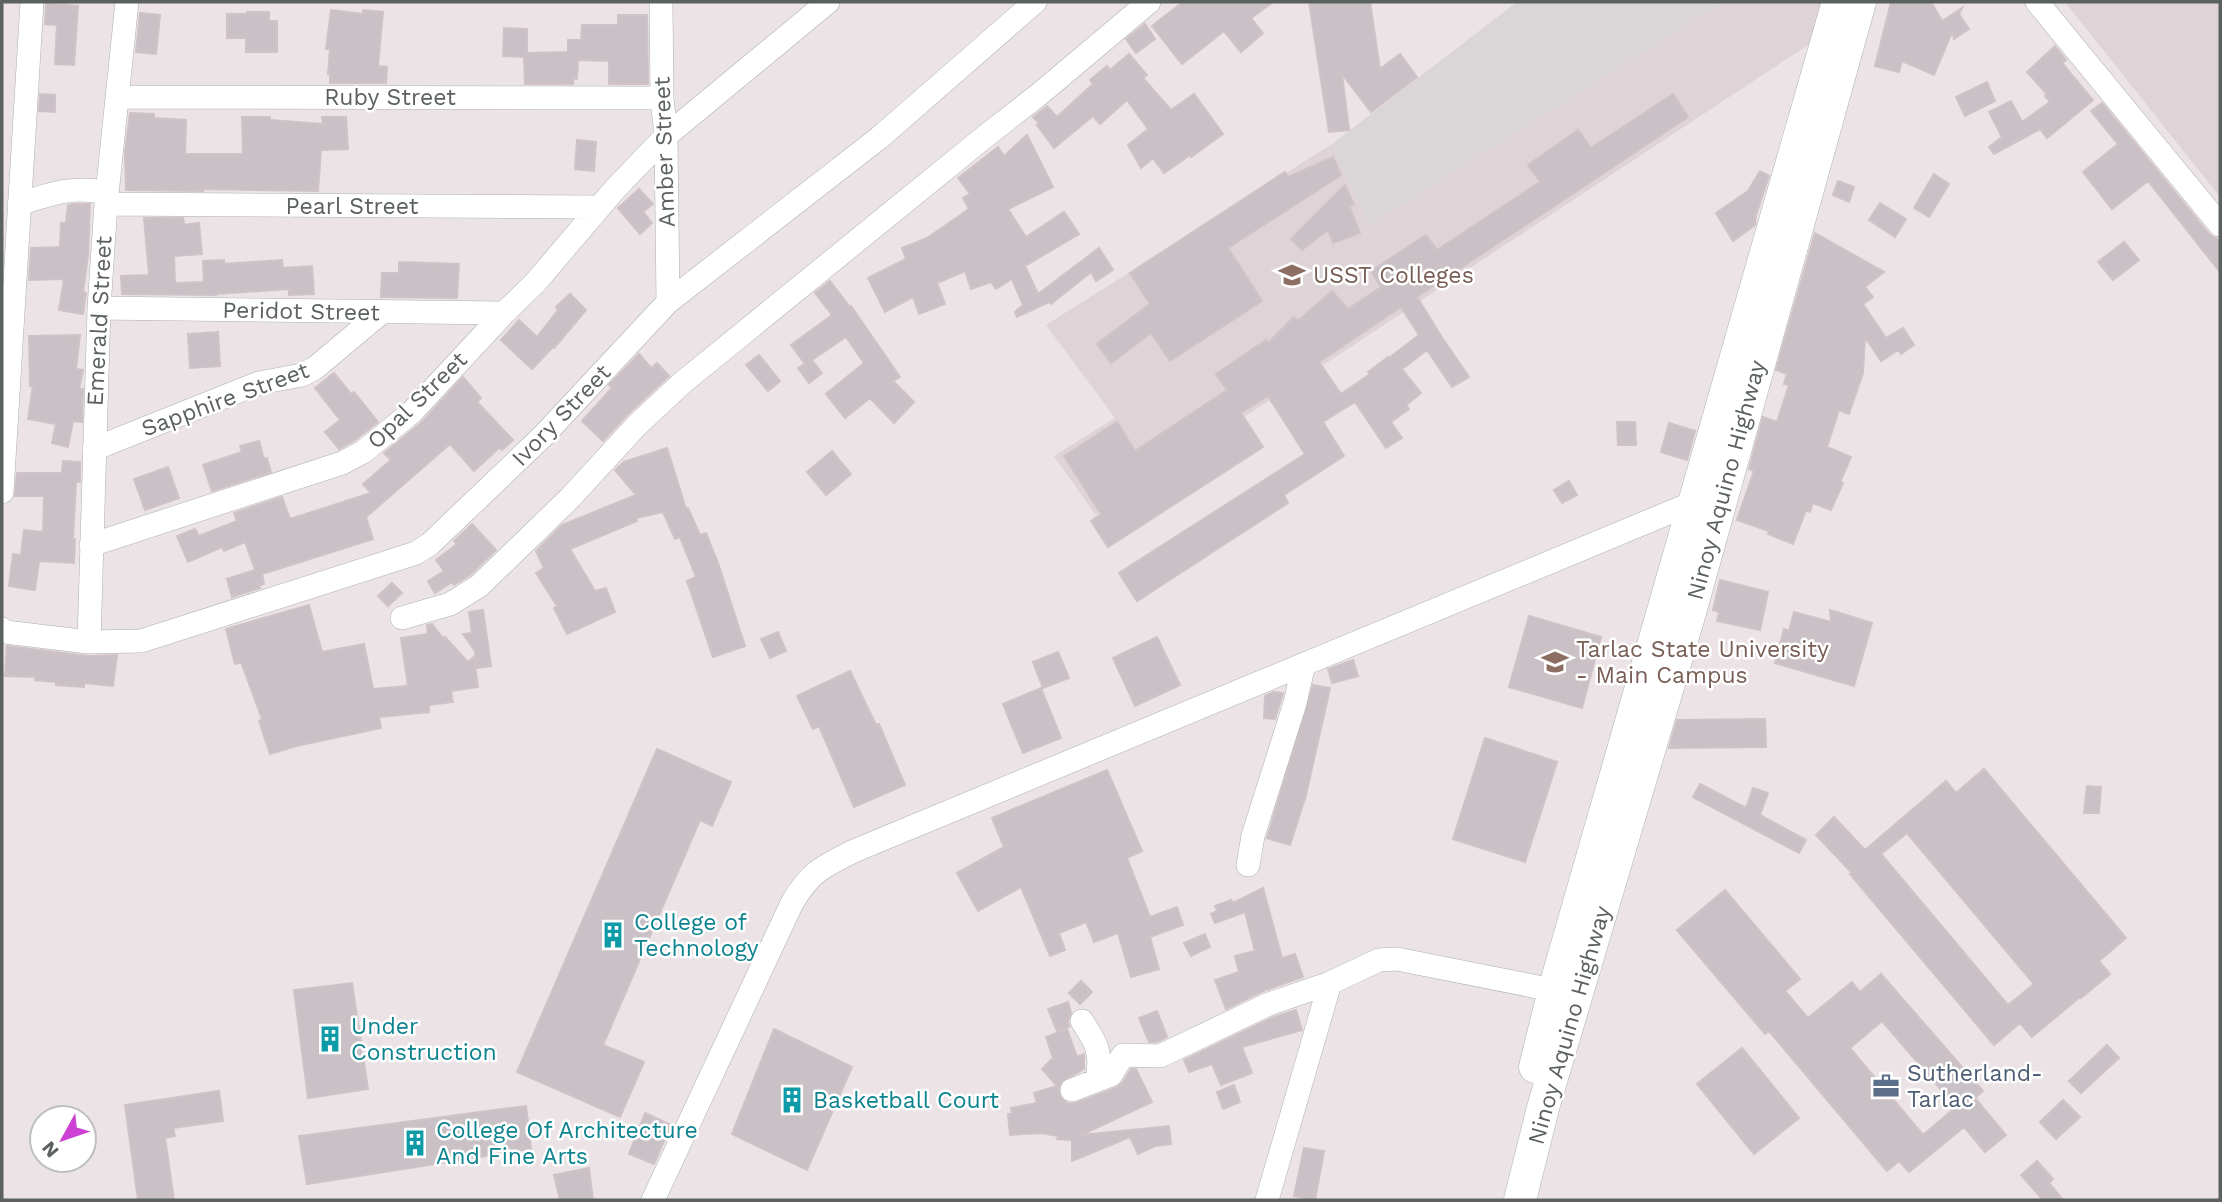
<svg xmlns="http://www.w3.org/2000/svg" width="2222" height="1202" font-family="'Work Sans',sans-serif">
  <rect width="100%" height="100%" fill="#ece3e6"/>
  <path fill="#dad5d6" d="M1517,2H1723L1369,226L1332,144Z"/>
  <path fill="#ded4d7" d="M1723,2H1824L1814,41L1096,515L1054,456L1115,418L1046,325L1332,144L1369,225Z
    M2065,2H2220V197Z"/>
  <path fill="#c9c1c5" stroke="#cfc2c8" stroke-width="2" fill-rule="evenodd" d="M1183,2H1273L1251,18L1263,33L1241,52L1224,31L1182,64L1152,26Z
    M1309,2H1370L1380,69L1400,54L1417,77L1371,112L1342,74L1349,130L1329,132Z
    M1891,2H1931L1942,21L1962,8L1959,14L1969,29L1954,39L1952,32L1934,75L1902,61L1899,72L1875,66Z
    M46,3L78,6L74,65L55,64L57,25L45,24Z
    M331,10L363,14V10L383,12L378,66L387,67L386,83H330V74H328L330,49H326Z
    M247,12H269V21H277V52H246V38H227V14H247Z
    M140,13L160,15L156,54L136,52Z
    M618,15H647L648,84H609V61L578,60L577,79L574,78L573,84H525L524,57L503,56L504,28L527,29V53L568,52V40H581L582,25H618Z
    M1145,24L1155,39L1136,53L1126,39Z
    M2055,46L2066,60L2062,63L2093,100L2047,138L2040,129L1994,154L1989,147L2002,137L1989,112L2011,101L2022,122L2050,102L2045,96L2047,94L2027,72Z
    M1129,54L1147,75L1143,78L1171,110L1194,94L1223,134L1191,157L1190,155L1164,173L1153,158L1141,168L1128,145L1148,129L1127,100L1100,124L1093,116L1054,148L1037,125L1039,123L1033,117L1047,106L1057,117L1093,84L1090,80L1107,66L1110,70Z
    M1987,82L1995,101L1965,116L1956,97Z
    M40,94L55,95V112L39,111Z
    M1673,94L1688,117L1417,297L1443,339L1469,377L1452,387L1427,350L1402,369L1421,393L1406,405L1409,409L1391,422L1402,438L1386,448L1355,402L1342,410L1323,422L1344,456L1284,495L1288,503L1137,601L1119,573L1305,454L1268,396L1241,413L1263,447L1108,547L1091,521L1101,514L1064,456L1117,422L1135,451L1227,390L1216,374L1266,340L1268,343L1294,317L1298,321L1332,291L1348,309L1381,287L1371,271L1426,235L1437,250L1540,182L1528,165L1578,130L1591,148ZM1401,307L1419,335L1389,358L1388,357L1368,372L1370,374L1341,394L1319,362Z
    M2102,103L2209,234L2220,241V272L2148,181L2112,209L2083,172L2118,144L2091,111Z
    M130,113L154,114V118L186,120L185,154H243L242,117H270V120L323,124L322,117H346L348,149L321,150L318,191L203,189V191L126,190L125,153Z
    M1027,135L1053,187L1008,209L1026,237L1064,212L1079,234L1025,266L1038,294L1099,248L1113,270L1096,281L1091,272L1051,304L1049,302L1017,317L1015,312L1023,305L1012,279L996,289L991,282L971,289L965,271L937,283L945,304L919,314L913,297L885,312L868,278L906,259L902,248L927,238L969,209L963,198L970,194L958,178L998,147L1004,156Z
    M577,140L596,142L594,171L575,169Z
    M1333,157L1341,175L1228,248L1262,301L1170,361L1151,333L1111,363L1097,344L1150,304L1130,273L1285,172L1288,177Z
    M1760,171L1769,176L1756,215L1755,225L1733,241L1716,213L1748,191Z
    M1934,174L1949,184L1929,217L1914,208Z
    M1838,181L1854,187L1849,202L1833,195Z
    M1345,185L1354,205L1349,206L1360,233L1333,243L1328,230L1302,250L1291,239Z
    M639,189L653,204L643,212L652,223L640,234L618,208Z
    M1880,203L1906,219L1895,237L1869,220Z
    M74,204H90L88,256L83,292L86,293L83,314L59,310L64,279L29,280L31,248L60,247L61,223H66L68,205Z
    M144,218H183L184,225L199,223L202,254L174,256L175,283L204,282L203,261L224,260V264L282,260L283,268L312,266L314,294L289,295V289L216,294V295L122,294L121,276L149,275Z
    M1815,233L1884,272L1865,287L1873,297L1863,304L1886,338L1903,328L1914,345L1901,354L1898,350L1881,361L1865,337L1863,373L1849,414L1839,410L1827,447L1851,457L1840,482L1843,483L1831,510L1813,503L1810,512L1806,510L1793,544L1768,534L1769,531L1737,520L1754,471L1749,469L1763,417L1777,422L1789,385L1784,384L1787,374L1776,370Z
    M2124,242L2139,260L2113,280L2098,262Z
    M399,262L459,264L457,298L381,297L382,273H399Z
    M830,281L850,307L851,306L900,377L893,381L914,402L894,423L870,398L845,418L826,394L864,363L846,337L812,360L822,373L809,383L798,368L805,364L791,345L832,315L815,293Z
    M570,294L586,310L554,348L553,347L532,369L501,340L519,320L537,337L558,310L556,307Z
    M218,332L220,366L190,368L188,334Z
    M80,335L76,369L83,370L79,389H83L82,422L73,421L68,447L52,443L56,424L28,419L33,385L30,386L29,336Z
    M639,354L651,368L657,363L669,376L627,415L603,441L582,421L612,388L609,385Z
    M759,355L780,381L768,391L746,365Z
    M334,373L351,394L354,392L378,422L355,440L339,449L325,432L340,420L315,388Z
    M463,377L481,398L477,402L513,440L502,450L499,448L474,471L450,444L366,517L373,539L262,574L264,584L259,585L260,588L232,597L227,579L255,570L245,542L224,551L222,547L188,562L177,536L195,529L199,536L237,521L234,513L282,497L290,519L371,493L363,484L391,460L384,453L422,422Z
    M1617,422H1635L1636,445H1618Z
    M1669,423L1695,431L1687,460L1661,452Z
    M259,441L264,459L267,458L271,472L212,491L203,465L242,452L240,446Z
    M667,448L686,509L688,508L700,535L706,533L718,563L745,646L713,657L687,581L696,577L680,537L675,539L663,512L636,518L637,521L570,549L595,591L606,588L615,612L567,634L554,608L557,606L536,573L544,568L536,551L562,525L636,495L615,470L624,462Z
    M832,451L851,474L826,495L807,472Z
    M63,461L80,462V482H76L73,539H75L74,563L39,561L35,590L9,586L13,554L21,555L24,530L43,532L44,496H15L17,473H62Z
    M168,467L179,498L145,510L134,479Z
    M1569,481L1577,495L1562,503L1554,490Z
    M472,524L496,550L470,575L454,585L452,582L435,593L428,581L444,571L436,560L457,544L454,541Z
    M1720,580L1768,592L1760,630L1717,621L1719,612L1713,610Z
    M392,583L402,593L388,606L378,596Z
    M309,605L322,652L364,644L373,689L408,686L401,638L428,634L427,625L432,624L443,638L445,637L468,662L474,657L478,687L451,691L453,702L429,705V712L379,717L381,728L296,746L270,754L259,721L262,719L241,662L235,664L226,629Z
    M483,610L491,666L477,668L475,651L463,634L472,633L469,612Z
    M1830,610L1872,623L1854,686L1775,663L1784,629L1789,631L1794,612L1831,622Z
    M1529,616L1601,637L1582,708L1509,687Z
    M778,632L786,651L770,658L761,639Z
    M1157,637L1180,685L1135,706L1113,658Z
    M7,646L88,656L117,655L113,686L84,683V687L56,685V682L35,680V677L5,676Z
    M1058,652L1069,678L1043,688L1033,662Z
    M1353,660L1358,676L1332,683L1328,669Z
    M850,671L876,725L879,724L905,785L854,807L819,726L813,729L797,696Z
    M1313,685L1330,688L1306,795L1290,845L1267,838Z
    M1041,688L1061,738L1023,753L1003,704Z
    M1273,692L1283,693L1275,719L1264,718L1265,696Z
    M1765,719L1766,747L1669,748L1677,720Z
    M1485,738L1557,762L1525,862L1453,839Z
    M657,749L731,782L712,826L700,820L603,1045L644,1062L620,1117L517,1072Z
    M1984,769L2126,938L2099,961L2110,974L2081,998L2080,997L2032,1037L2020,1023L1994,1045L1850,874L1852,873L1816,835L1834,817L1865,850L1946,781L1956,793ZM1907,833L2034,984L2008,1005L1881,854Z
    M1107,770L1142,851L1127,858L1150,917L1177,907L1183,925L1150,937L1159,969L1131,977L1118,933L1094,942L1086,922L1059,933L1065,950L1050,956L1021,887L978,911L957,873L1004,847L992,818Z
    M1700,784L1746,808L1753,788L1768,793L1760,815L1806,840L1799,853L1693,797Z
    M2087,786L2101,787L2099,813H2084Z
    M1263,888L1282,958L1295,954L1303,977L1263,991L1226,1009L1215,980L1239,972L1235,956L1255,951L1245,912L1215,923L1211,914L1217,911L1215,906L1231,900L1233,903Z
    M1725,890L1800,979L1785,991L1808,1018L1852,982L1860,992L1881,974L1983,1091L1975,1098L2006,1135L1985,1152L1964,1127L1909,1172L1899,1161L1887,1171L1769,1031L1765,1034L1677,930ZM1882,1021L1956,1107L1923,1135L1850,1048Z
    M1205,934L1210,947L1191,956L1184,943Z
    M1081,981L1092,992L1080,1004L1069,993Z
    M352,983L368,1089L308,1098L294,990Z
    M1068,1002L1071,1013L1068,1021L1069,1027L1057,1031L1048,1009Z
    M1296,1010L1302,1030L1242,1047L1252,1073L1221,1085L1212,1064L1189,1072L1184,1060L1274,1017Z
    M1157,1011L1167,1037L1157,1042H1149L1139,1018Z
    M774,1029L852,1067L807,1170L732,1134Z
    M1067,1029L1077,1057L1084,1054V1069L1061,1082L1059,1094L1063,1100L1069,1104L1076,1103L1116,1088L1123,1082L1131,1069H1136L1152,1102L1081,1135L1169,1126L1171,1144L1155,1146L1138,1154L1130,1137L1072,1161V1140L1057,1139L1058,1136L1041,1133L1010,1135L1008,1114H1012L1011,1108L1037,1103L1034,1093L1057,1086L1042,1069L1053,1058L1046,1037Z
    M2107,1045L2119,1058L2081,1093L2069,1081Z
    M1742,1048L1799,1118L1754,1154L1697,1084Z
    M1234,1085L1240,1102L1223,1109L1217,1092Z
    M219,1091L223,1121L173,1128L175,1136L165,1138L174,1200H138L125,1105Z
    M2063,1100L2080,1117L2056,1139L2040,1122Z
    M526,1106L531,1149L307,1184L299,1136Z
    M645,1113L671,1125L654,1164L629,1154Z
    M1304,1148L1324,1151L1315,1200L1294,1196Z
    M2037,1161L2053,1179L2049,1183L2063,1200H2043L2021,1175Z
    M589,1168L593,1200H560L554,1175Z"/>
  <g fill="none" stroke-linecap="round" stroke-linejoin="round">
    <g stroke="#acb1af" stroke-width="24">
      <path id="minor" d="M661,2L662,98L666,136L668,302
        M2037,2L2220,225
        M118,97L662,98
        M19,204C50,194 75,185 107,193
        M106,204L599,207
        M99,308L504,313
        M94,449L259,383L302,375L315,368L382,312
        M2,492L32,2
        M91,545L342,463L363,452L412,412L504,313L535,283L615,189L666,136L828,2
        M402,618L450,604L479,586L570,498L637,425L682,383L982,139L1042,92L1149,2
        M2,629L5,632L89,642L141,641L416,553L430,544L543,436L668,302L879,138L1035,2
        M89,642L99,308L106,204L127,2
        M1248,865L1253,836L1295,703L1304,664
        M1082,1021C1097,1044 1102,1052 1097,1080
        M1072,1090L1111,1075L1123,1055L1160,1056L1269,1004L1330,983L1379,960L1397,959L1568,993
        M653,1200L792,903C810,872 822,867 854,851L1695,502
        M1267,1200L1330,983"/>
    </g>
    <g stroke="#abb2ae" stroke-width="33">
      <path id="secondary" d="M1535,1067L1554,990L1838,2
        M1520,1200L1543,1108L1689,616L1860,2"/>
    </g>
    <use href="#minor" stroke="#fff" stroke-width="23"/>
    <use href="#secondary" stroke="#fff" stroke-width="32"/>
  </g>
  <defs>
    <g id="university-bare" transform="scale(2.1)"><path d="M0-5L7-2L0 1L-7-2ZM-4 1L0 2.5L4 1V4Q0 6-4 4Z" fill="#8d6e63" stroke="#fff" stroke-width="2.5" paint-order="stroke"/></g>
    <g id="building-bare" transform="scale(2.1)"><path d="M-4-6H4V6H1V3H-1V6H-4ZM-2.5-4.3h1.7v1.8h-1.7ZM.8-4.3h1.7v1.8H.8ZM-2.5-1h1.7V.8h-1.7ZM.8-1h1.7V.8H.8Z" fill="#0f9aa8" stroke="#fff" stroke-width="2.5" paint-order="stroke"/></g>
    <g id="office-bare" transform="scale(2.1)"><path d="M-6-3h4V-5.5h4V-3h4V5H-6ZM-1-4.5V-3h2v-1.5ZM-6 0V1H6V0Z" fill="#5c6f8a" stroke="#fff" stroke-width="2.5" paint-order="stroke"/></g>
  </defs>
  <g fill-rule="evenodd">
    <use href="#university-bare" x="1292" y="275"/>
    <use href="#university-bare" x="1555" y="662"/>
    <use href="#building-bare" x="613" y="935"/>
    <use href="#building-bare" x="330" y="1039"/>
    <use href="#office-bare" x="1886" y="1086"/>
    <use href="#building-bare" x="792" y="1100"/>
    <use href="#building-bare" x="415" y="1143"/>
  </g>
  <g text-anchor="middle" stroke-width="5" stroke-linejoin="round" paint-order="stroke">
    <g font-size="23" fill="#5b615e" stroke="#fff">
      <text x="390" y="105">Ruby Street</text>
      <text transform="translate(664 152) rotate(-92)" y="8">Amber Street</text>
      <text x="352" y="214">Pearl Street</text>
      <text transform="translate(301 311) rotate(1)" y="8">Peridot Street</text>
      <text transform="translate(99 321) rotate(-87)" y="8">Emerald Street</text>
      <text transform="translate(225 399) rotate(-20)" y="8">Sapphire Street</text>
      <text transform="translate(417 400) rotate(-44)" y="8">Opal Street</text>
      <text transform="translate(561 415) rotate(-46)" y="8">Ivory Street</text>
      <text transform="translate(1726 480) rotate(-75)" y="8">Ninoy Aquino Highway</text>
      <text transform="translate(1569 1025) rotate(-74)" y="8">Ninoy Aquino Highway</text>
    </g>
    <g font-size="23" fill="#785e54" stroke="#fff" text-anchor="start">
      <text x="1313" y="283">USST Colleges</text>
      <text x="1576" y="657">Tarlac State University<tspan x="1576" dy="26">- Main Campus</tspan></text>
    </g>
    <g font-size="23" fill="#0d838f" stroke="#fff" text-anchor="start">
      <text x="634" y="930">College of<tspan x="634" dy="26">Technology</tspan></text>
      <text x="351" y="1034">Under<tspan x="351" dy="26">Construction</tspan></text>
      <text x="813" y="1108">Basketball Court</text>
      <text x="436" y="1138">College Of Architecture<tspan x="436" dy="26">And Fine Arts</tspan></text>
    </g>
    <g font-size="23" fill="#4e5e75" stroke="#fff" text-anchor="start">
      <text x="1907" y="1081">Sutherland-<tspan x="1907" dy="26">Tarlac</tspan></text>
    </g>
  </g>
  <rect width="2222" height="1202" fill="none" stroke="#5b615e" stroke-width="7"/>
  <g transform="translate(63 1139) rotate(230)"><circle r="33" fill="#ffffff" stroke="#bdc0bf" stroke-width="2"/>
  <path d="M0-5L12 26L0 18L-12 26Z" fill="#cc41d3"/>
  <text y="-10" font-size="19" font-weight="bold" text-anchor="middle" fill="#5b615e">N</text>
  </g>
</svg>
